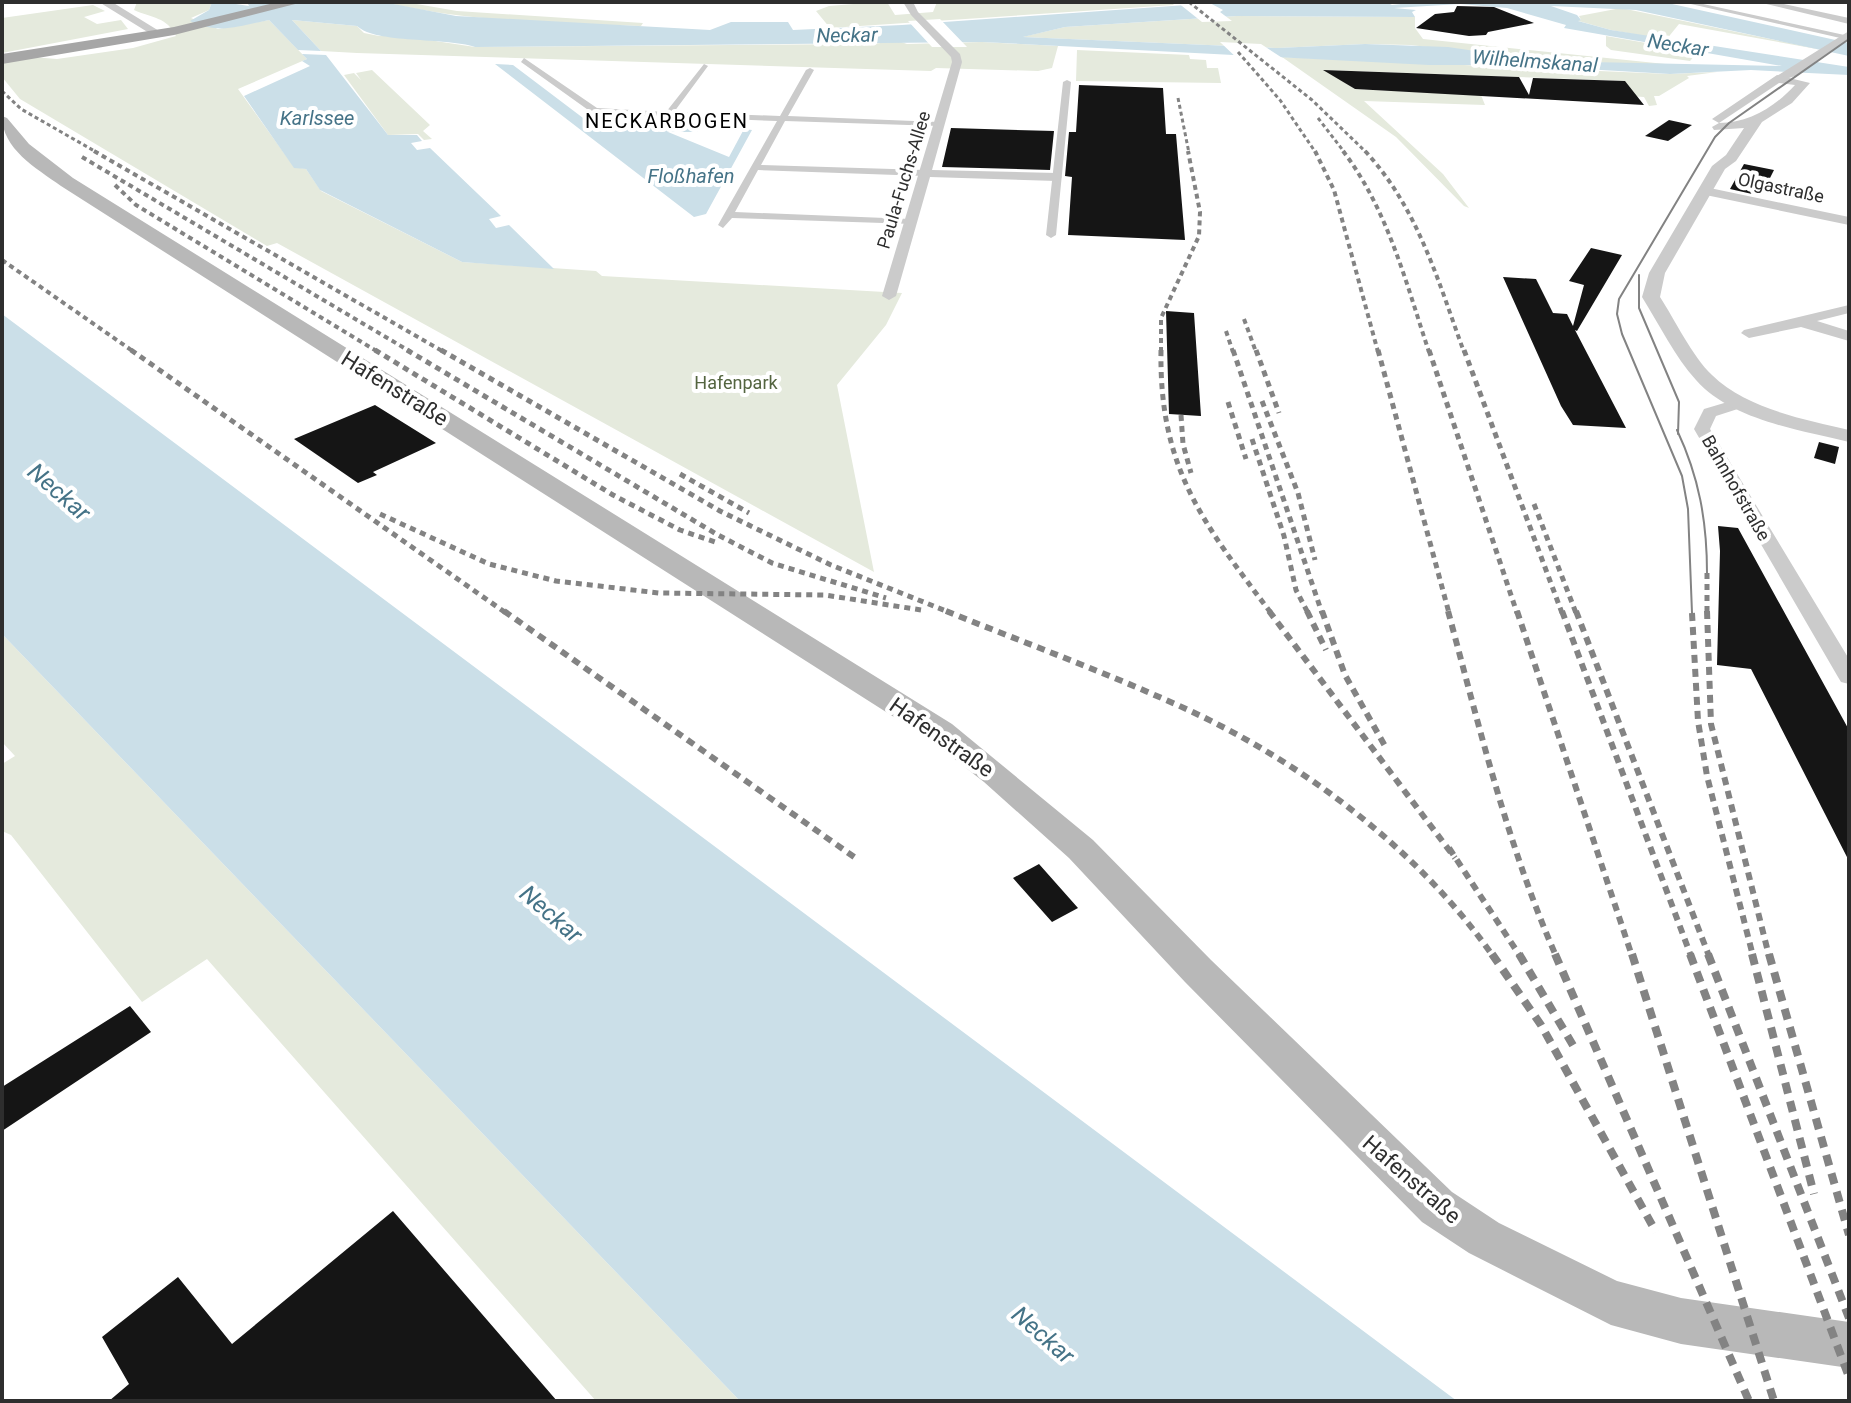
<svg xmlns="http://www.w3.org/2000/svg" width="1851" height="1403" font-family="Roboto,sans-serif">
  <rect width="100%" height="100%" fill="#fff"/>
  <path fill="#e5eadd" d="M137,2H212L209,10L191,18L218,29L269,20L307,59L238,89L294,167L306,169L321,191L462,262L596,271L602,276L902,293L886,325L837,385L874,572L277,243L267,246L20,99L2,77V63L32,57L57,59L133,48L176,36C167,17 152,18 134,10Z
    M383,2H405L457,11L643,23L641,26C555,23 467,22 383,2Z
    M878,2H887L895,15L933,12L937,2H1171L1174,5L830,28L816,11L829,6Z
    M93,5L105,11L84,17L97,24L121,20L128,29L2,53V18Z
    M1621,8L1828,51L1679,24L1666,40L1611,30L1575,20H1581L1579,16Z
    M1237,16L1415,17V28L1423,39L1675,65L1543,61L1411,45L1365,44L1277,48L1022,37L1065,27Z
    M292,20L357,26L364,33L379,36H402L475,47L872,44L898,41L907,44L982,42L1058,46L1052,68L1038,71L936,68L931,71L357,53L321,51Z
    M1606,36L1698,52L1690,61L1611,50L1606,46Z
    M1077,50L1189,55L1190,59L1206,60L1207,68H1218L1221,83L1076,81Z
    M1282,57L1669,74L1717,72L1687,76L1689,78L1659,96H1654L1657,105L1649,106L1644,97L1614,95L1625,81L1325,70L1355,89L1481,95L1485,105L1364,101L1443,174L1469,208L1464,206L1396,137Z
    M372,70L430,125L423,131L432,139L424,140L418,134L388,135L344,75L354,73L361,80L356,73Z
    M2,634L740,1401H596L207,959L142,1002L11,835L2,831V764L15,756L2,742Z"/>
  <path fill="#cbdfe8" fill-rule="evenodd" d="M212,2H239L236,4L249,6L247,2H383L456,16L710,30L731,22H788L793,30L902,25L1229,2H1386L1392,5L1419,2H1663L1849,43V56L1636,10L1551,6L1577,15L1581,20L1578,21L1611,30L1849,67V75L1751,70L1670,74L1514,65H1429L982,42L475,47C445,37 376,44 357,26L292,20L321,51L298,50L269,20C239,26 220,35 190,21L209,10ZM1460,4L1507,8L1566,25L1564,28L1782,66L1543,61L1448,47L1365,44L1277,48L1023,37L1065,27L1237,16L1415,17L1412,12L1416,10L1394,8Z
    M302,54L326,55L388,135H417L422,141L411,143L417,150L430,148L501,216L489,219L496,228L509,225L554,269L462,262L320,190L306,169L294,168L244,96L310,66L302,61L307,59Z
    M495,64L513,65L591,124L700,128L697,132H668L729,157L744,129L752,130L706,214L694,217Z
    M2,314L1457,1401H740L2,634Z"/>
  <path fill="#fff" d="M1177,2H1208L1223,10L1220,12L1232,21L1202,22Z
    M940,19L967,47H932L908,21Z
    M1220,42L1261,44L1287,61L1239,60Z"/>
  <path fill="#151515" d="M1457,6L1494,7L1534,23L1488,32L1486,35L1469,36L1416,28L1435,14L1454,12Z
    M1323,70L1519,77L1529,95L1533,78L1625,81L1644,105L1355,89Z
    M1079,85L1163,88L1166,134H1176L1185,240L1068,235L1072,177L1065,176L1069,132H1076Z
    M1669,120L1692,125L1668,141L1645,136Z
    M951,128L1054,131L1050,170L942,167Z
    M1744,164L1774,170L1761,196L1730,189Z
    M1591,248L1622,255L1577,331L1575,330L1626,428L1573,425L1561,406L1503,277L1536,279L1553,313L1567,314L1573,326L1584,285L1569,281Z
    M1166,311L1194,313L1201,416L1169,414Z
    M375,405L436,443L373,472L377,475L358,483L294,439Z
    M1819,442L1839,447L1835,464L1814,458Z
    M1718,526L1738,528L1849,730V861L1751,669L1717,665L1720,551Z
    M1039,864L1078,908L1052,922L1013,878Z
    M130,1006L151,1032L2,1131V1087Z
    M393,1211L557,1401H109L129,1384L102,1337L178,1277L232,1344Z"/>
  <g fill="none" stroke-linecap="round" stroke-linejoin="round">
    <path fill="#cbcbcb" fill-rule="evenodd" d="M1682,2H1694L1849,36V40Z
      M524,58L597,108L666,112L704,64L708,66L674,112L780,116L806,70L810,68L814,70L788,116L939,122L943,124L939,126L785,121L761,165L925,170L929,173L925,176L758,170L735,212L910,219L915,222L913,224L732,218L723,228L718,225L777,121L602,114L591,112L521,62Z
      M1067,80L1071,82L1056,235L1051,238L1046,235L1063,82Z"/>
    <path fill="#cbcbcb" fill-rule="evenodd" d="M903,2H913L918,12L960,54L962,62L932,170L1056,173L1062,177L1056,181L930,177L896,296L889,300L882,296L952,62L951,57L911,15Z
      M1758,2H1775L1849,18V24Z
      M1849,31V38L1795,76L1777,82L1772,79Z
      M1705,187L1849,217V225L1701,194V188Z
      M1849,305V313L1817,321L1849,331V341L1801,327L1749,338L1741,333L1744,330Z
      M1741,398L1747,400L1749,403L1747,406L1716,416L1710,429L1849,659V684L1841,682L1838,677L1694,429L1704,409Z"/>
    <path fill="#cbcbcb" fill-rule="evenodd" d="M99,2H112L164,34L154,36Z
      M1777,75L1810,83L1792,103L1762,122L1736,161L1725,169L1665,273L1660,297C1675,320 1692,356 1712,375C1747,409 1803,419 1849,430V442C1800,430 1731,420 1696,380C1675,357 1659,324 1642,297L1649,273L1712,166L1726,155L1744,128L1714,130L1712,127L1719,123L1712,119ZM1779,83L1795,85C1775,107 1749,123 1719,123Z"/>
    <path fill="#b8b8b8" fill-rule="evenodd" d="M2,116L7,118L29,144L73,178L952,724L1093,840L1211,960L1452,1192L1499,1223L1617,1281L1681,1298L1849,1322V1368L1681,1344L1611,1325L1469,1253L1422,1222L1185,982L1069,858L984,782L930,740L61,186C36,168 2,149 2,116Z"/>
    <path fill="#a6a6a6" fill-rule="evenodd" d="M278,2H303L174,35L2,64V54L174,27Z"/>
    <path stroke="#838383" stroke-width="2" d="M1639,275V308L1679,402L1678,434
      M1677,430C1699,477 1707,521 1707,573
      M1692,613L1688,509L1682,476L1622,334L1617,314L1619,299L1715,137L1729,123L1849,39"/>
    <path stroke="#838383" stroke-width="3" stroke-dasharray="4 3" stroke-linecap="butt" d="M1189,2L1312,100L1367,153
      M1238,52L1280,100L1316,153
      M2,91L21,109L98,153
      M1178,98L1189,153
      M1318,118L1345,153"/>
    <path stroke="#838383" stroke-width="4" stroke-dasharray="5 4" stroke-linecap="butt" d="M94,151L444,352
      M1315,151L1334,190L1378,352
      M1343,151C1388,210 1406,283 1429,352
      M1365,151C1418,208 1438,281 1464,352
      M82,157L411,352
      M115,185L136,205L378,352
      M2,260L134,352
      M1244,319L1256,352
      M1226,331L1233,352
      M1161,352V318L1199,236L1200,212L1188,151"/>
    <path stroke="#838383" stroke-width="5" stroke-dasharray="6 5" stroke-linecap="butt" d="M131,350L506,613
      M375,350L613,495L680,530L715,542
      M407,350L718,535L772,563L886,598
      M441,350L720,511L831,565L951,613
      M1161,350C1159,468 1203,523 1271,613
      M1233,350L1322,613
      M1256,350L1279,413
      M1378,350L1449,613
      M1429,350L1517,613
      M1464,350L1562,613
      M1262,401L1298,493L1315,560
      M1228,402L1246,459
      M1181,415L1183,444L1191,473
      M1252,439L1284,536L1296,590L1308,613
      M680,474L749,513
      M1534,504L1576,613
      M380,514L489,564L556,581L659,593L825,595L921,610
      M1707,573V613"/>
    <path stroke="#838383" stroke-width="6" stroke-dasharray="8 6" stroke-linecap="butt" d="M504,611L857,859
      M946,611C1020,641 1094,668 1166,700C1292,754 1414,844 1493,956
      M1269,611L1455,858
      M1307,611L1326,650
      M1322,611L1345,675L1385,746
      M1448,611C1480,729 1507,844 1556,956
      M1517,611L1632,956
      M1562,611L1691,956
      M1576,611L1709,956
      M1707,611L1711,724L1769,956
      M1692,613L1698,721L1707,776L1753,956
      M1449,848L1520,956"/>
    <path stroke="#838383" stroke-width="8" stroke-dasharray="11 8" stroke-linecap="butt" d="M1492,954L1541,1025L1656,1232
      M1519,954L1574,1047
      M1555,954L1749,1401
      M1632,954L1774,1401
      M1690,954L1849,1377
      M1708,954L1849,1318
      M1752,954L1814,1194
      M1769,954L1849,1235"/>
  </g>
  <g text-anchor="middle" stroke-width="8" stroke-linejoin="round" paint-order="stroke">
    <g font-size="18" fill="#2e2e2e" stroke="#fff">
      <text transform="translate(904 180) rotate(-73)" y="6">Paula-Fuchs-Allee</text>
      <text transform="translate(1781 188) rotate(12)" y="6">Olgastraße</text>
      <text transform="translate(1736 488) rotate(60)" y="6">Bahnhofstraße</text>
    </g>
    <g font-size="18" fill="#546540" stroke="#fff">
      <text x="736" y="389">Hafenpark</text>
    </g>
    <g font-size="20" font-style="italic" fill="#457387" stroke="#fff">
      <text transform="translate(847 35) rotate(-1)" y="7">Neckar</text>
      <text transform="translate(1678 45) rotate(9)" y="7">Neckar</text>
      <text transform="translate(1535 61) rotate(4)" y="7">Wilhelmskanal</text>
      <text x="317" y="125">Karlssee</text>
      <text x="691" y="183">Floßhafen</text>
    </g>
    <g font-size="20" letter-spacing="2" fill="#000" stroke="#fff">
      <text x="667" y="128">NECKARBOGEN</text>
    </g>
    <g font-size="22" fill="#2e2e2e" stroke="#fff">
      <text transform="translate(395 388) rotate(32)" y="8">Hafenstraße</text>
      <text transform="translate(942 737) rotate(35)" y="8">Hafenstraße</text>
      <text transform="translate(1412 1179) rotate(41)" y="8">Hafenstraße</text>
    </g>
    <g font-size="24" font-style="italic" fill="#457387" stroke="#fff">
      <text transform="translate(59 492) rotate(41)" y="8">Neckar</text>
      <text transform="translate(551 914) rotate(41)" y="8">Neckar</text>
      <text transform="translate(1043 1335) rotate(41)" y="8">Neckar</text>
    </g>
  </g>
  <rect width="1851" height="1403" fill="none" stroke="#2e2e2e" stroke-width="8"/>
</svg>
